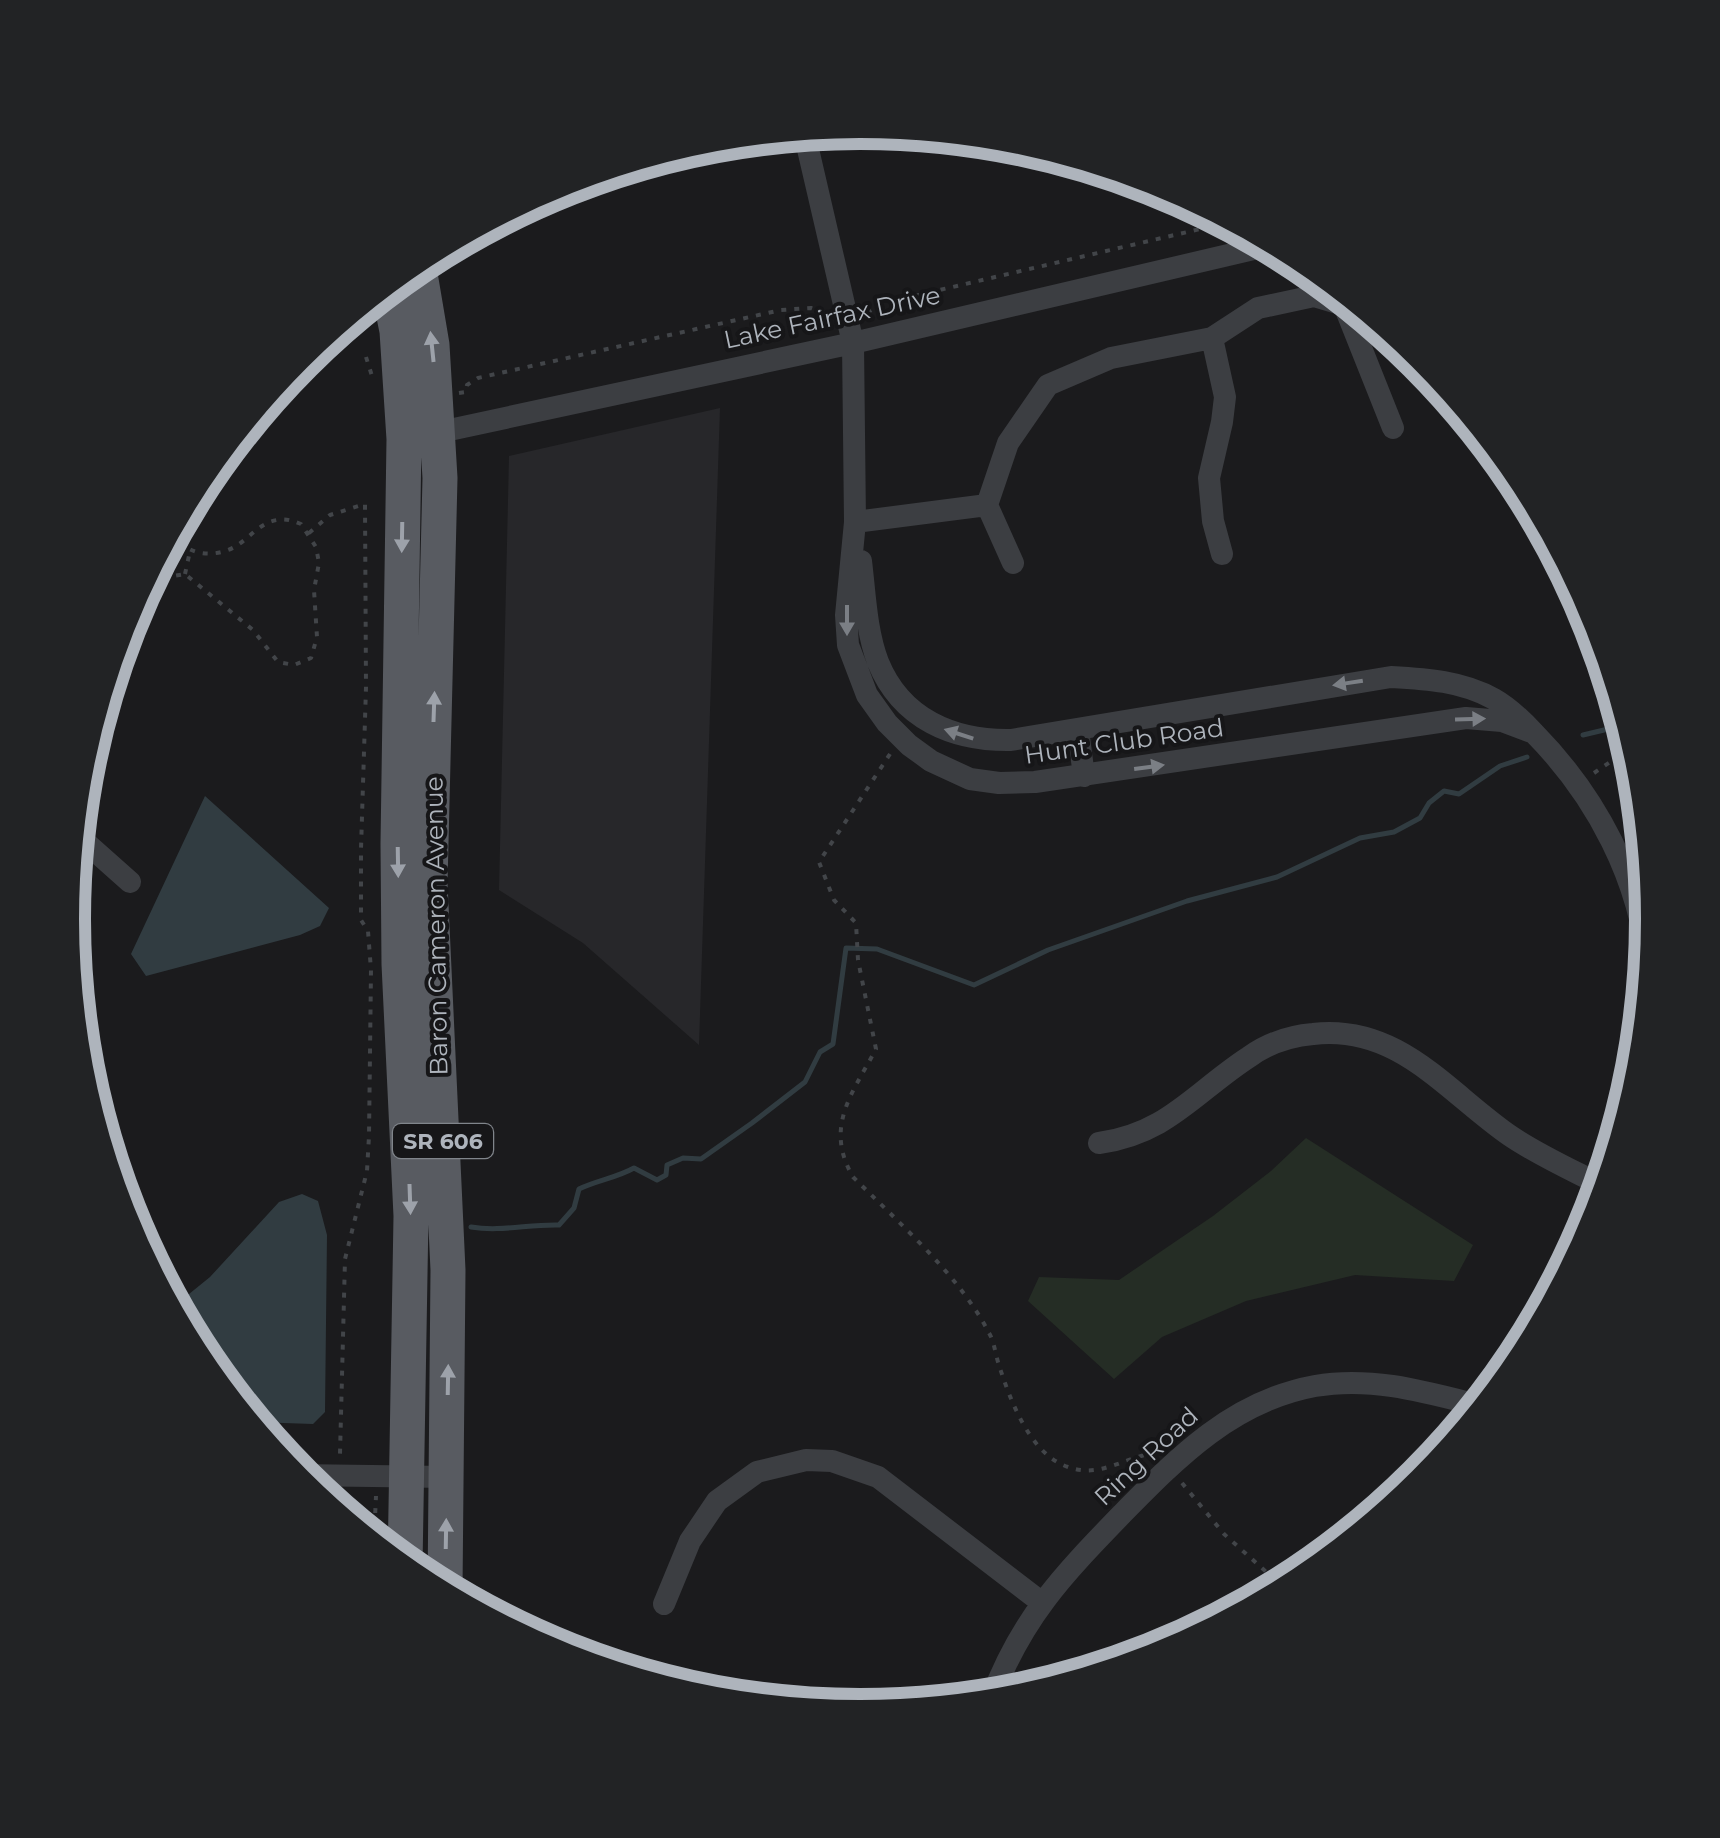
<svg xmlns="http://www.w3.org/2000/svg" width="1720" height="1838" font-family="Montserrat,sans-serif">
  <rect width="100%" height="100%" fill="#1b1b1d"/>
  <path fill="#27272a" d="M720,408L699,1045L583,943L499,890L509,456Z"/>
  <path fill="#252d25" d="M1306,1138L1473,1245L1454,1281L1355,1275L1246,1301L1162,1337L1114,1379L1028,1301L1039,1277L1119,1280L1213,1216L1271,1171Z"/>
  <path fill="#313c41" d="M205,796L329,908L320,926L300,935L146,976L131,954Z
    M302,1194L318,1201L327,1235L325,1412L313,1424L252,1422L201,1359L173,1307L210,1277L279,1202Z"/>
  <g fill="none" stroke-linecap="round" stroke-linejoin="round">
    <path stroke="#313c41" stroke-width="5" d="M1583,735L1625,725
      M471,1227C501,1232 529,1224 559,1225L574,1208L579,1189C598,1180 616,1178 634,1168L657,1180L666,1175L667,1165L683,1158L701,1159L752,1123L805,1082L820,1052L833,1044L846,948L877,949L974,985L1048,950L1187,901L1277,877L1360,838L1394,832L1420,818L1429,803L1444,791L1459,794L1500,766L1527,757"/>
    <path stroke="#424549" stroke-width="4" stroke-dasharray="5 8" stroke-linecap="butt" d="M867,313L880,304L1230,222
      M366,357L372,376
      M459,393L466,392L467,385L478,378L781,310L811,308L828,314
      M309,533L330,515L365,504L366,687L361,849V920L368,931L371,970L369,1136L367,1171L345,1259L340,1454
      M185,574L190,551
      M141,591L162,578L185,574L253,630L278,662L294,665L311,658L317,637L314,590L319,563L316,547L301,524C293,521 286,518 277,520C257,523 247,543 228,550C207,558 181,553 174,530
      M890,754L819,862L834,900L856,923L858,960L876,1049C852,1094 824,1127 853,1177C898,1222 960,1276 989,1333C994,1341 995,1352 998,1362C1009,1397 1029,1454 1068,1467C1100,1479 1126,1456 1156,1453
      M1594,773L1613,760L1634,755
      M1182,1483L1224,1534L1283,1587
      M374,1539L376,1496"/>
    <path stroke="#3c3e42" stroke-width="22" d="M804,132L853,343L855,522L846,615L848,645L867,695L887,723L909,745L931,761L970,779L999,783L1035,782L1466,718L1502,721L1534,733
      M1212,338L1225,397L1222,422L1209,478L1213,521L1222,554
      M426,435L853,343L1271,245
      M987,505L1013,563
      M855,522L987,505L1008,443L1048,385L1111,358L1212,338L1258,308L1314,296L1344,305L1393,428
      M861,561C865,593 866,631 878,662C901,719 953,741 1011,740L1391,677C1427,679 1462,681 1494,699C1510,708 1522,720 1534,733C1596,796 1641,880 1648,969
      M1078,730L1084,776
      M76,834L130,882
      M1099,1143C1167,1134 1195,1092 1249,1057C1267,1044 1290,1036 1313,1034C1398,1024 1446,1091 1509,1135C1538,1155 1572,1170 1603,1186
      M1574,1256L1594,1217
      M296,1475L447,1477
      M664,1604L690,1541L717,1501L757,1472L806,1460L832,1461L878,1477L1041,1602
      M991,1699C1022,1617 1063,1575 1122,1514C1179,1456 1233,1401 1315,1386C1372,1376 1426,1392 1481,1406"/>
    <path stroke="#585b61" stroke-width="35" d="M418,262L432,345L440,478L430,883L448,1270L445,1591
      M388,286L397,331L404,439L398,844L399,964L411,1216L405,1566"/>
  </g>
  <defs><path id="oneway-solid" d="M-6-.8H1V-3.2L6.5 0L1 3.2V.8H-6Z" transform="scale(2.5)"/></defs>
  <g fill="#9da2aa">
    <use href="#oneway-solid" transform="translate(432 347) rotate(-96)"/>
    <use href="#oneway-solid" transform="translate(402 537) rotate(91)"/>
    <use href="#oneway-solid" transform="translate(434 707) rotate(-88)"/>
    <use href="#oneway-solid" transform="translate(398 862) rotate(89)"/>
    <use href="#oneway-solid" transform="translate(410 1199) rotate(88)"/>
    <use href="#oneway-solid" transform="translate(448 1380) rotate(-89)"/>
    <use href="#oneway-solid" transform="translate(446 1534) rotate(-89)"/>
  </g>
  <g fill="#7b7f85">
    <use href="#oneway-solid" transform="translate(847 620) rotate(90)"/>
    <use href="#oneway-solid" transform="translate(1348 683) rotate(171)"/>
    <use href="#oneway-solid" transform="translate(1470 719) rotate(-2)"/>
    <use href="#oneway-solid" transform="translate(959 734) rotate(-162)"/>
    <use href="#oneway-solid" transform="translate(1149 767) rotate(-8)"/>
  </g>
  <g text-anchor="middle" stroke-width="8" stroke-linejoin="round" paint-order="stroke">
    <rect fill="#161618" stroke="#80858b" stroke-width="2.5" x="393" y="1124" width="100" height="34" rx="8"/>
    <g font-size="22" font-weight="bold" fill="#aeb4bc">
      <text x="443" y="1149">SR 606</text>
    </g>
    <g font-size="25" fill="#aeb4bc" stroke="#161618">
      <text transform="translate(832 317) rotate(-12)" y="9">Lake Fairfax Drive</text>
      <text transform="translate(1124 741) rotate(-8)" y="9">Hunt Club Road</text>
      <text transform="translate(436 926) rotate(-91)" y="9">Baron Cameron Avenue</text>
      <text transform="translate(1146 1456) rotate(-43)" y="9">Ring Road</text>
    </g>
  </g>
  <path d="M0 0H1720V1838H0ZM85 919a775 775 0 1 1 1550 0a775 775 0 1 1-1550 0Z" fill="#222325" fill-rule="evenodd"/>
  <path fill="none" stroke="#aeb4bc" stroke-width="12" d="M85 919a775 775 0 1 1 1550 0a775 775 0 1 1-1550 0Z"/>
</svg>
